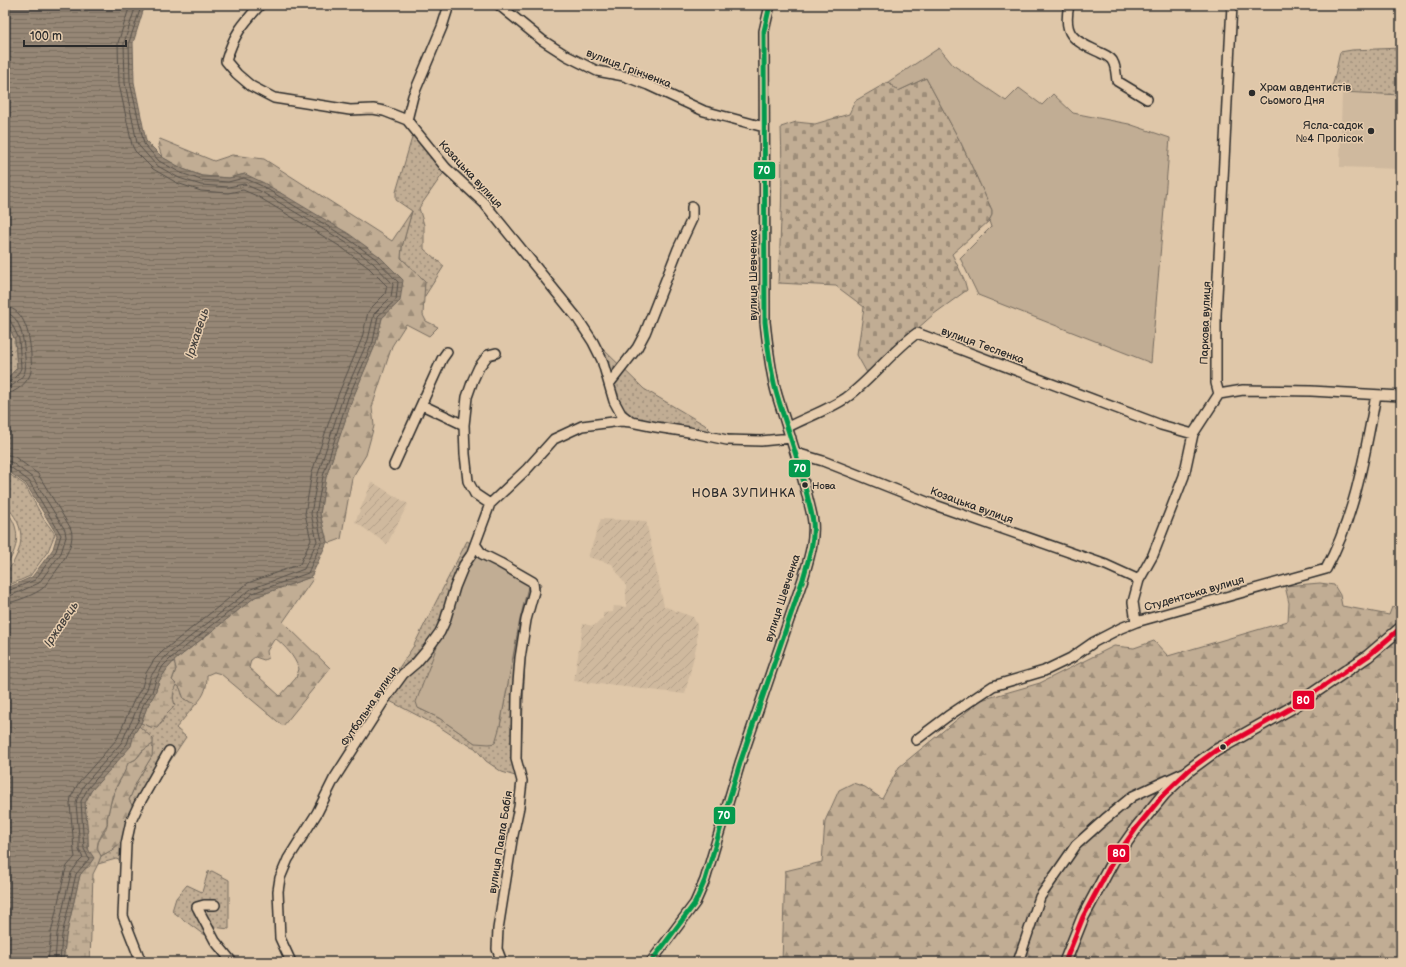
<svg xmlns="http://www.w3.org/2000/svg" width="1406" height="967" font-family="'Balsamiq Sans',sans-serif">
  <defs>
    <pattern id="industrial-furrows" width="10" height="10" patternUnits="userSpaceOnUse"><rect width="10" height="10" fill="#cfb99e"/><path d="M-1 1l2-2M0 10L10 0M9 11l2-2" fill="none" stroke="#b29f88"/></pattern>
    <pattern id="grass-dots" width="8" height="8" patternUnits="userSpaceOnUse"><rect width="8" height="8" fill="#c1ad94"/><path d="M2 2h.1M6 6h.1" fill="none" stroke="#9d8d79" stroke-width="1.8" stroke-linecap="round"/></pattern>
    <pattern id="forest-firs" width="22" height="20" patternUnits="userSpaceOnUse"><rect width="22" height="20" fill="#c1ad94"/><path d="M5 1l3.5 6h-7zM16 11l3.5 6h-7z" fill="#9d8d79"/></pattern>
    <pattern id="wetland-marsh" width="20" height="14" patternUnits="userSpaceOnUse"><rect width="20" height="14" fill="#c1ad94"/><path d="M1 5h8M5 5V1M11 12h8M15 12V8" fill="none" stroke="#9d8d79"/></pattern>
    <pattern id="cemetery-stones" width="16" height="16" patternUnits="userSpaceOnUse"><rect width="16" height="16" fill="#c1ad94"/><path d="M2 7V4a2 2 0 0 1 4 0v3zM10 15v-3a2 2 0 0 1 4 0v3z" fill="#9d8d79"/></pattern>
    <pattern id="water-rules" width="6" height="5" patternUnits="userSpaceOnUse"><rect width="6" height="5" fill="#968776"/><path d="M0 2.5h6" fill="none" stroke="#7b6f61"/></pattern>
  </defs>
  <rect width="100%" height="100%" fill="#dfc7a9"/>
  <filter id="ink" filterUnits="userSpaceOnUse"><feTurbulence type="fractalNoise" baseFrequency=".025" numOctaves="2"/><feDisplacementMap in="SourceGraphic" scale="8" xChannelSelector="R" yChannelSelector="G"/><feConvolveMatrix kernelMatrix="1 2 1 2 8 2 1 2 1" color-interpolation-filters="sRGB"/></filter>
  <g filter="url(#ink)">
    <path fill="#cfb99e" d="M1342,92L1401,95V169L1340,167Z"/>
    <path fill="url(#industrial-furrows)" d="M372,482L408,504L387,544L355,522Z
      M601,519L646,521L664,606L676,611L693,617L697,625V643L685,694L574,681L583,624L594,626L603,618V613L613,612L614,606L626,607V586L612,564L588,557Z"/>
    <path fill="url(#grass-dots)" stroke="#766c60" fill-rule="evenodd" d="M1401,48V95L1342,92L1330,93L1334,80L1340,52L1352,50Z
      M416,124L450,166L442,175L419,208L424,225V249L444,266L423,299L425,281L401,258L402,247L412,211L396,200V192Z
      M5,318L15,340L17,368L5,381Z
      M601,347L644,389L705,425L712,432L658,425L628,416L614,397Z
      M5,471L25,485L43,518L55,534L48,551L30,576L5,587V572C11,568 13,563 16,557C26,536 20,520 5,505Z
      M467,541C492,555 518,567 541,584L537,593L530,619L525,658L521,755L525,779L502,772L486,761L475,748L461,741L438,726L380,696L413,647ZM529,583L520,619L500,726L475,743L439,718L418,708Z
      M177,685L180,688L184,699L196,704L176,728L186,737L168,764L138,816L129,800L137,781L152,756L153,739L139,726L141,723L151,727L161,724L166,714L173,708V692Z
      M122,841L131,843L128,863L116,859L98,864L101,856L112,850Z
      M212,871L229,880V929L213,927L204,935L172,911L176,898L187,885L202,892L208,872Z"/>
    <path fill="url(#forest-firs)" stroke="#766c60" fill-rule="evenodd" d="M160,139L214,161L232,155L264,159L392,241L412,211L402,247L401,258L425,281L423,315L426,321L438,327L429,336L406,324L392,346L372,407L374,426L366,455L352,478L341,539L330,543L327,542L320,514L326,477L352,400L376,343L382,318L400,301L245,174L229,178L202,176L183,169L162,157L158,145Z
      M311,577L313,579L283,622L330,668L283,726L221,674L214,672L207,675C207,687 205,695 196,704L184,699L180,688L172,681L176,669L174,661L255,597ZM275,638C286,647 294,656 299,669L296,678L280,696L249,668L251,660L255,657L264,660L268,658L267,651Z
      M1320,583L1334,585L1340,595L1342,606L1389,615L1392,607L1401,610V962H782L785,871L822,862L825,821L839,790L853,783L865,787L882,799L899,767L981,700L1040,683L1114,646L1134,648L1154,641L1168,656L1288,621L1289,603L1285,586Z
      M153,744L152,756L137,781L129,800L138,816L131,843L122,841L112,850L101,856C92,841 104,838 107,825C108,822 107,818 108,815C111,799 115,789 123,775C125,772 126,766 128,763C130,761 134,761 136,759C143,752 142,749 153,744Z"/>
    <path fill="url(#wetland-marsh)" stroke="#766c60" d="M174,661L176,669L172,680L177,685C173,692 172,697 175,705C173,708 170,710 168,713C163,717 162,723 157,728L151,727L141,723L147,707L155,693L159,681L167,669Z
      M139,726L153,739V744L142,751L136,759L128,763L124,773L117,785L112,797L107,818V824L98,842L97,849L101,856L98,864L93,874L90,962H63L66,936L80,875L85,869L90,866L85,803L91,791L130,746L134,734Z"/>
    <path fill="url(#cemetery-stones)" stroke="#766c60" d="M926,78L961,143L992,210V215L989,221L952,254L964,279L967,290L934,314L867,373L857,355L864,307L836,286L778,283C781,231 783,179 781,127L796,122L815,124L849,114L855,101L888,82L898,91Z"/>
    <path fill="#c1ad94" stroke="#766c60" d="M939,48L953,65L1006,101L1019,88L1042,105L1053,94L1073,113L1129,124L1170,138L1151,363L978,295L960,258L991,227L989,221L992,215V210L961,143L926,78L898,91L888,82Z
      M5,510C22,527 19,549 5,567Z
      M474,555L529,583L520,619L500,726L495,743L489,744L475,743L439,718L418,708L416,702L467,566Z"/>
    <path fill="url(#water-rules)" stroke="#6b6258" d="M5,5H148L143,11L133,43L134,82L146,141L162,157L183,169L202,176L229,178L245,174L264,183L349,234L379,256L403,280L400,301L382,318L376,343L352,400L326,477L320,514L327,542L311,577L255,597L174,661L167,669L159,681L155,693L147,707L141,723L134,734L131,746L91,791L85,803L88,835V849L94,858C90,865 84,869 80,875L66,936L63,962H5V589L32,577L53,549L57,535L26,484L5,469V381L17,368L15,340L5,318Z"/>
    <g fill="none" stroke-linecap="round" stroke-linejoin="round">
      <path stroke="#565049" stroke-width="1" d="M5,307C26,308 30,339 31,355C31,360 32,366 31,371C30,381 15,394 5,394
        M5,313C22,314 24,345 25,358C25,362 26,367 25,371C23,378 12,388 5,388
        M5,318L10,320L19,339L21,368C19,374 11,383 5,383
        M5,454L15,457L38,474L70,527C79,545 54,574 43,588C36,594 14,603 5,603
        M5,460L11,462L33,478L65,530L66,537L61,553L39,583L10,596L5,597
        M5,466H9L29,481L61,535L56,551L35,580L5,592
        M48,962L51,933L65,872L67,866L75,857L74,851L73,836L70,804L71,797L79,782L117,739L134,700L142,687L146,673L154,660L163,651L248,583L300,564L311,540L305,514L312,472L338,395L362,338L368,312L372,307L385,294L387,286L369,268L341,247L257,196L243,190L228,193L201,191L177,183L153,169L135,151L132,145L119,84L118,43L130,5
        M55,962L57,934L71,873L78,863L83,858L79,850V836L76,804L77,799L84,785L122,742L127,730L133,718L139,703L147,689L151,676L159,664L167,655L251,589L304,569L317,541L311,514L318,474L343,397L368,340L374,314L391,297L393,284L373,263L345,242L260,191L244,184L228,187L201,185L179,178L156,165L140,147L137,143L125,83L124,43L136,5
        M60,962L62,935L76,874L89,859L84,849L81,801L88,788L127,744L131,732L138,721L143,705L152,692L156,679L163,666L171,658L253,593L308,573L322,541L316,514L323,476L348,398L373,342L378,316L396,300L398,282L376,259L347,238L262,186L244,178L228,182L201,180L181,173L159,161L144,144L130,82L129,42L140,10L143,5"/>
      <g stroke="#2b2b2b" stroke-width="12">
        <path id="minor" d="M260,5C242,25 234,34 226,61L237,74L251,86L274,98L350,110L373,109L384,111L407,120L446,168L484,203L578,319L593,342L602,360L614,401L621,414L631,422L656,427L689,432L727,440L761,441L791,438
          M499,5L542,40L567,56L597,71L624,76L648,85L704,111L764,127
          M1069,5C1062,37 1076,41 1101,53C1105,55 1111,57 1113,62C1116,67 1116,75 1117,81L1147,99
          M407,120L413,96L442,27L449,5
          M609,384L637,348L645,333L678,249L692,219V207
          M1219,394L1216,383V315L1232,5
          M1219,394L1243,390L1311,391L1401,396
          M422,405L464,425
          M788,427C807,417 828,410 846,398C872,379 891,352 917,333L1161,425L1193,434
          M796,453L823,461L932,504L1106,565L1139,580
          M394,465L442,359L447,352
          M490,504L527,469L554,439L582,426L621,421L631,422
          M475,544L482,554L500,563L533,582L534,591L526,620L520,658L517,696L516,759L522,781L519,807L512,840L498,929L497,949L502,962
          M1136,622L1133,602L1139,580L1153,555L1184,476L1193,434L1219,394
          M916,740L948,716L993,686L1044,671L1071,658L1094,642L1121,628L1136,622L1326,569C1355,516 1365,454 1376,395
          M215,905H204L197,907L215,941L232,962
          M141,962L123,916L126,844L131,821L139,804L169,751
          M291,962L280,938L278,891L280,878L288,859L317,813L334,779L387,696L403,674L416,663L427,650L440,632L445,621L455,587L464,565L471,555L490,504L475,494L468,481L465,454L464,425L467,397L473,380L479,367L488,355L496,353
          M651,962L695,903L705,880L740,763L803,579C808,561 815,541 813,522C812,513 809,504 807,495C799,461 787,428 777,395C770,371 768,347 765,322L764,31L770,5
          M1018,962L1040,897L1076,845L1105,819L1133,796L1183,773"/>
      </g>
      <g stroke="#2b2b2b" stroke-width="14">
        <path id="major" d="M1065,962L1083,917L1113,861L1137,827L1164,794L1189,770L1215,751L1293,707L1368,656L1401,628"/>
      </g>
      <use href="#minor" stroke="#e7cdae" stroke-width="9"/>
      <use href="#major" stroke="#e7cdae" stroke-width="11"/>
      <g stroke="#e7cdae" stroke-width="8">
        <path id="bus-1" d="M651,962L695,903L705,880L740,763L803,579C808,561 815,541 813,522C812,513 809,504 807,495C799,461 787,428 777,395C770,371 768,347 765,322L764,31L770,5"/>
      </g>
      <g stroke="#e7cdae" stroke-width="8">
        <path id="bus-2" d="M1065,962L1083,917L1113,861L1137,827L1164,794L1189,770L1215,751L1293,707L1368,656L1401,628"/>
      </g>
      <use href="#bus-1" stroke="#049a4d" stroke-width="5"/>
      <use href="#bus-2" stroke="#e4002b" stroke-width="5"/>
    </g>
  </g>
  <g fill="#2b2b2b" stroke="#e7cdae" stroke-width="1.5">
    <circle cx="1252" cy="93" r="4"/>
    <circle cx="1371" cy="131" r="4"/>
    <circle cx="805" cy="485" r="3.5"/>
    <circle cx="1223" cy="747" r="3.5"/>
  </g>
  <g text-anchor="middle" stroke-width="3" stroke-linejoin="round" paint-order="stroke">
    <g font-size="10" fill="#2b2b2b" stroke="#e7cdae" text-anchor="start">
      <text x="812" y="489">Нова</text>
    </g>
    <g font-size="11" fill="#2b2b2b" stroke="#e7cdae">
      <text transform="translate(629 68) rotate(21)" y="4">вулиця Грінченка</text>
      <text transform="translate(471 174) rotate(47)" y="4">Козацька вулиця</text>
      <text transform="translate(753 275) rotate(-90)" y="4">вулиця Шевченка</text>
      <text transform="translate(1205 323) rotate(-88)" y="4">Паркова вулиця</text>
      <text transform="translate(983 345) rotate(20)" y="4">вулиця Тесленка</text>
      <text transform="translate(972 505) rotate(20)" y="4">Козацька вулиця</text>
      <text transform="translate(1194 593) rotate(-16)" y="4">Студентська вулиця</text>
      <text transform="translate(782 598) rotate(-72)" y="4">вулиця Шевченка</text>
      <text transform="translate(369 706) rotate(-56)" y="4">Футбольна вулиця</text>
      <text transform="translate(500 842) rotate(-81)" y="4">вулиця Павла Бабія</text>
    </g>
    <g font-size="11" fill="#2b2b2b" stroke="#e7cdae" text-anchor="start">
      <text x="1260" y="91">Храм авдентистів<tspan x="1260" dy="13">Сьомого Дня</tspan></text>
      <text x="1363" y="129" text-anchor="end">Ясла-садок<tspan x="1363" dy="13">№4 Пролісок</tspan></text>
    </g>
    <g font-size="12" font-style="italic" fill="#46423e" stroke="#e7cdae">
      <text transform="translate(197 333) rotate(-72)" y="4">Іржавець</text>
      <text transform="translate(61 624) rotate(-56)" y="4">Іржавець</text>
    </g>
    <g font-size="12" letter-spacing="1" fill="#2b2b2b" stroke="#e7cdae">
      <text x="744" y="497">НОВА ЗУПИНКА</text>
    </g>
  </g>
  <g stroke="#e7cdae" stroke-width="1.5">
    <rect x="753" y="161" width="23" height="19" rx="4" fill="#049a4d"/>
    <rect x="788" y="459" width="23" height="19" rx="4" fill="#049a4d"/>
    <rect x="1292" y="690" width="23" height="20" rx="4" fill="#e4002b"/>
    <rect x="713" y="806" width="23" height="19" rx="4" fill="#049a4d"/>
    <rect x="1107" y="844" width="23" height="19" rx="4" fill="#e4002b"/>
  </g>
  <g font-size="11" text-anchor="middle" font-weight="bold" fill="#fff">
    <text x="764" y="174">70</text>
    <text x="800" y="472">70</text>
    <text x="1303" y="704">80</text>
    <text x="724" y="819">70</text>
    <text x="1119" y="857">80</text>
  </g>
  <rect width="1406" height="967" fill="none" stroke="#e7cdae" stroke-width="20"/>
  <rect x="10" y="10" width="1386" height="947" fill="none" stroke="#2b2b2b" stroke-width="1.5" filter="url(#ink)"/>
  <path d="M24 40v6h102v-6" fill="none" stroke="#2b2b2b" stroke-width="2"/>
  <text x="30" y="40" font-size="12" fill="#2b2b2b" stroke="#e7cdae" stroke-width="3" paint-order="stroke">100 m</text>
</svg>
